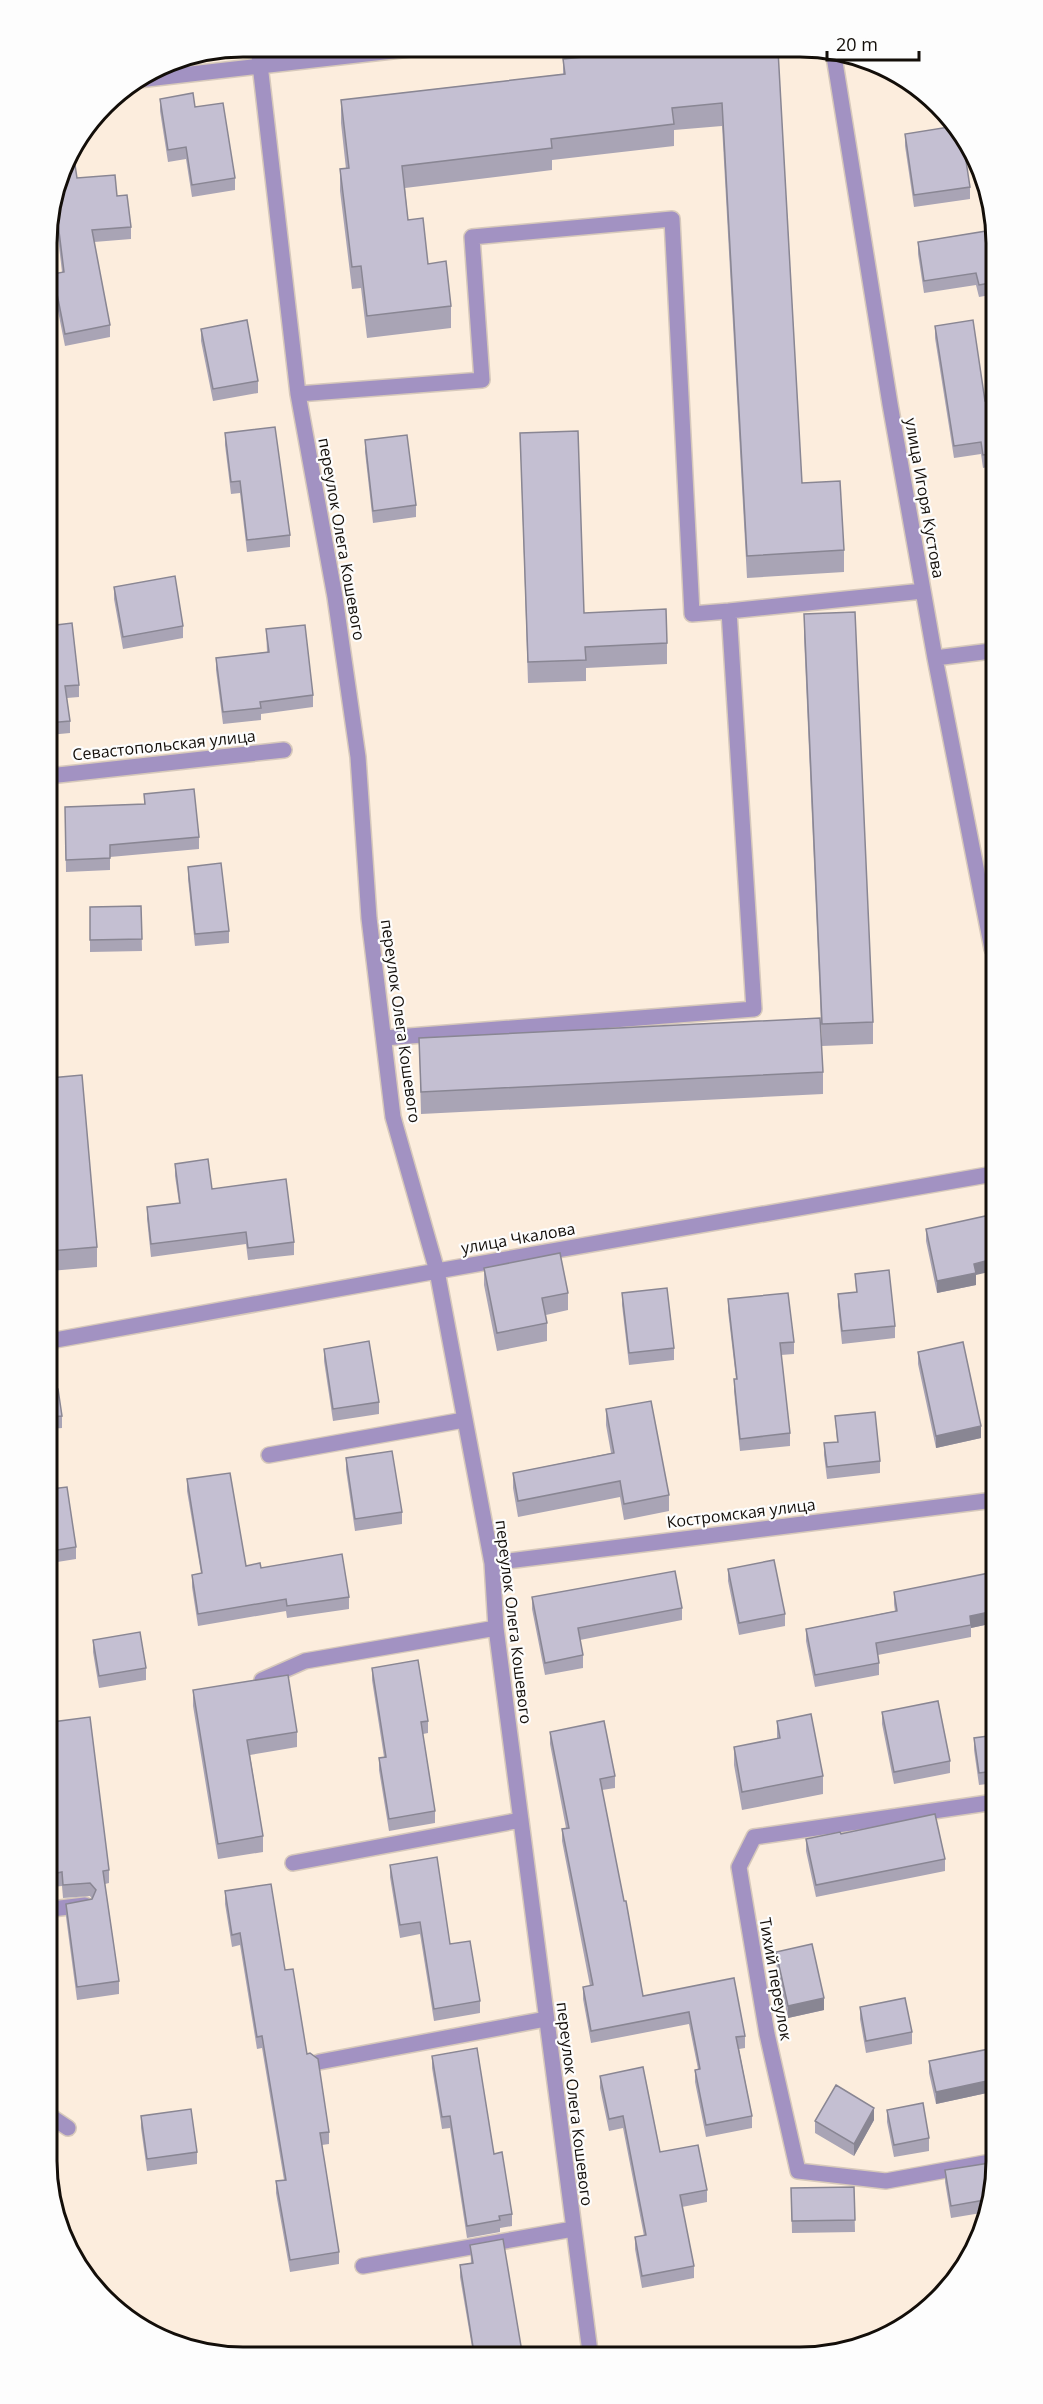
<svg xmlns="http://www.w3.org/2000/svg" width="1043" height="2404" font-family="'Open Sans',sans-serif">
  <rect width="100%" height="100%" fill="#fceddd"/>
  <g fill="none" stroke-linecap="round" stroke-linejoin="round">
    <g stroke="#d7c9bb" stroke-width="18">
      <path id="minor" d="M258,47L298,394L335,597L358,757L369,918L393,1117L437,1271L492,1563L496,1628L590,2352
        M833,50L890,404L935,658L992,949
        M138,80L419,48
        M298,394L482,380L472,237L672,219L692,614L729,611
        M935,658L991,651
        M49,776L284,750
        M384,1038L754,1009L729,611L923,591
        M50,1341L437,1271L993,1174
        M269,1455L464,1420
        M492,1563L994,1500
        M262,1680L305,1661L496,1628
        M995,1802L754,1837L739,1867L767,2034L798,2171L886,2181L996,2161
        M293,1863L521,1820
        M52,1909L85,1905
        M319,2062L546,2019
        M53,2118L68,2128
        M363,2266L573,2229"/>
    </g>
    <use href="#minor" stroke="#a292c2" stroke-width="15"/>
  </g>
  <path fill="#a9a4b5" d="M778,50L802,483L844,550V572L747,578L722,126L674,130V146L552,160V170L405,188L408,220L428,264L451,306V328L367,338L361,288L352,289L340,191V169H346L341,123V100L563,74V59Z
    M160,99L195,107L235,178V190L192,197L186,159L168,162L160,111Z
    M905,134L970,187V199L914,207L905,146Z
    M64,165L77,178L117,196L131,227V239L94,242L110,325V337L65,346L53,286V274L62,272L54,203Z
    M990,217V295L979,297L976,285L924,293L918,254V242L986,231Z
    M935,326L985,401H991V466L983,468L981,454L954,458L935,338Z
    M201,329L258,381V393L213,401L201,341Z
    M225,433L290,535V547L247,552L240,493L231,494L225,445Z
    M520,433L584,613L667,643V664L586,668V681L528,683Z
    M365,440L416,505V517L373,523L365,452Z
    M991,562V597L987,575V563Z
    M114,587L183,626V638L123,649L114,599Z
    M804,614L873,1022V1044L822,1046L804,637Z
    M48,626L79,685V697L67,698L70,721V733L49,735Z
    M266,629L313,695V707L261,714V720L223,724L216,670V658L267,652Z
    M144,794L199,837V849L110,857V870L66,872L65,807L144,804Z
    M188,867L229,931V943L195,946L188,879Z
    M141,906L142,951L90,952V907Z
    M419,1038L823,1072V1094L421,1114Z
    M50,1078L97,1247V1267L50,1271Z
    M175,1164L212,1189L294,1242V1255L248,1260L246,1244L151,1257L147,1219V1207L179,1203L175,1176Z
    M926,1229L976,1275V1285L937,1293L926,1241Z
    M484,1268L568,1293V1310L546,1315L547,1323V1341L497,1351L484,1285Z
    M855,1274L895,1326V1338L842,1344L838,1306V1294L856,1292Z
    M622,1293L674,1348V1360L629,1365L622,1305Z
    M728,1299L794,1342V1354L781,1355L790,1433V1446L740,1451L734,1391V1379H736L728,1311Z
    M324,1349L379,1402V1414L333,1421L324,1361Z
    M918,1352L981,1438L936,1448L918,1364Z
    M51,1390L62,1416V1428L51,1429Z
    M606,1409L669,1495V1511L624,1520L620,1497L518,1517L513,1488V1473L611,1453L606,1425Z
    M835,1416L880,1461V1473L827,1479L824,1455V1443L837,1442Z
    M346,1458L402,1512V1524L355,1531L346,1470Z
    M187,1479L246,1566L261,1568L349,1597V1609L287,1618L286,1611L198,1626L192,1587V1575L201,1573L187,1491Z
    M51,1489L76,1547V1559L51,1563Z
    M728,1569L785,1614V1626L739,1635L728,1581Z
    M994,1572V1623L971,1628V1637L878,1655L879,1663V1675L815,1687L806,1641V1629L895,1611L894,1604V1592Z
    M532,1597L682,1608V1620L580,1640L583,1655V1668L545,1675L532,1609Z
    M93,1640L146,1668V1680L99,1688L93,1652Z
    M372,1668L428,1721V1733L423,1734L435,1811V1823L389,1831L379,1770V1758L384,1757L372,1680Z
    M193,1690L297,1732V1747L250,1755L263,1836V1852L218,1859L193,1706Z
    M882,1712L950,1761V1773L894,1784L882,1724Z
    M777,1721L823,1776V1794L742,1810L734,1765V1747L777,1739Z
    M52,1722L109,1870V1883L105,1884L119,1981V1994L77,2000L66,1917V1904L92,1899L90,1896L63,1898L62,1886L52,1887Z
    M550,1732L615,1776V1788L602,1790L643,1996L734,1978L745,2036V2048L739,2049L752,2116V2128L706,2137L695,2082V2070L698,2069L689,2024L591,2043L583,1999V1987L590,1986L562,1841V1829L566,1828L550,1744Z
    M995,1735V1783L979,1785L974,1750V1738Z
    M841,1834L945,1859V1871L816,1897L806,1851V1839Z
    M390,1865L450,1944L480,2001V2013L434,2021L420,1934L400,1938L390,1877Z
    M225,1891L285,1970L307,2054L329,2132V2144L322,2145L339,2252V2264L290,2272L276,2193V2181L284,2180L262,2048L257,2049L240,1945L232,1947L225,1904Z
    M776,1952L824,2010L788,2018L776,1964Z
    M860,2007L912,2032V2044L866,2053L860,2019Z
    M432,2056L494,2154L512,2214V2226L500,2228V2232L467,2238L450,2128L442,2129L432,2068Z
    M929,2061L996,2091L936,2104L929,2073Z
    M600,2076L660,2152L707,2190V2202L682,2207L694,2266V2278L642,2288L635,2249V2237L644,2236L623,2128L609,2131L600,2088Z
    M887,2110L929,2138V2151L894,2157L887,2122Z
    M141,2116L197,2152V2164L147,2171L141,2128Z
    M874,2120L854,2156L815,2133V2121Z
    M945,2170L996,2174L987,2212L951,2218L945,2182Z
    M854,2187L855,2232L792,2233L791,2188Z
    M470,2245L522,2352L473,2353L460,2277V2265L471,2263Z"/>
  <path fill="#898693" d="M993,1259V1271L976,1275V1285L937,1293V1281L974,1264Z
    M981,1426V1438L936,1448V1436Z
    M994,1611V1623L971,1628L970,1616Z
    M824,1998V2010L788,2018V2006Z
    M996,2079V2091L936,2104V2092Z
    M874,2108V2120L854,2156V2144Z"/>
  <path fill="#c4bfd2" stroke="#898693" stroke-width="1.5" d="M668,49L778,50L802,483L840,481L844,550L747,556L722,103L672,108L674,124L551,139L552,148L402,166L408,220L423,218L428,264L446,261L451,306L367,316L361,266L352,267L340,169L349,168L341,100L565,74L563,59Z
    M193,93L195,107L223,103L235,178L192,185L186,147L168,150L160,99Z
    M955,126L962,135L970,187L914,195L905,134Z
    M64,165H75L77,178L115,175L117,196L127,195L131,227L92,230L110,325L65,334L53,274L64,272L55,199Z
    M990,217V283L979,285L976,273L924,281L918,242L986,231Z
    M247,320L258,381L213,389L201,329Z
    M973,320L985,401H991V454L983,455L981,442L954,446L935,326Z
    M275,427L290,535L247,540L240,481L231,482L225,433Z
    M578,431L584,613L666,609L667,643L585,647L586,660L528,662L520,433Z
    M407,435L416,505L373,511L365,440Z
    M991,562V585L987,563Z
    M175,576L183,626L123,637L114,587Z
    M855,612L873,1022L822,1024L804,614Z
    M72,623L79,685L65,686L70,721L48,723V626Z
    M305,625L313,695L260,702L261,708L223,712L216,658L269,652L266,629Z
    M194,789L199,837L110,845V858L66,860L65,807L145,804L144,794Z
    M221,863L229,931L195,934L188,867Z
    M141,906L142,939L90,940V907Z
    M820,1018L823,1072L421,1092L419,1038Z
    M82,1075L97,1247L50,1251V1078Z
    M208,1159L212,1189L286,1179L294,1242L248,1248L246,1232L151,1244L147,1207L180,1203L175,1164Z
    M990,1215L993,1229V1259L974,1264L976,1273L937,1281L926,1229Z
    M560,1253L568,1293L542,1298L547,1323L497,1333L484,1268Z
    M889,1270L895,1326L842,1331L838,1294L857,1292L855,1274Z
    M667,1288L674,1348L629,1353L622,1293Z
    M788,1293L794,1342L780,1343L790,1433L740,1439L734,1379H737L728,1299Z
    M369,1341L379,1402L333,1409L324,1349Z
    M963,1342L981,1426L936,1436L918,1352Z
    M58,1389L62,1416L51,1417V1390Z
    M651,1401L669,1495L624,1504L620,1481L518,1501L513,1473L614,1453L606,1409Z
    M875,1412L880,1461L827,1467L824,1443L838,1442L835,1416Z
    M392,1451L402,1512L355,1519L346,1458Z
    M230,1473L246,1566L260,1563L261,1568L342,1554L349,1597L287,1606L286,1599L198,1614L192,1575L202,1573L187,1479Z
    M67,1487L76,1547L51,1551V1489Z
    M774,1560L785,1614L739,1623L728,1569Z
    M675,1571L682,1608L578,1628L583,1655L545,1663L532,1597Z
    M994,1572V1611L970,1616L971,1625L876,1643L879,1663L815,1675L806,1629L897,1611L894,1592Z
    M140,1632L146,1668L99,1676L93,1640Z
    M418,1660L428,1721L421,1722L435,1811L389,1819L379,1758L386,1757L372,1668Z
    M288,1675L297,1732L247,1740L263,1836L218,1844L193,1690Z
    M938,1701L950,1761L894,1772L882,1712Z
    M811,1714L823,1776L742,1792L734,1747L780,1738L777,1721Z
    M90,1717L109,1870L103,1871L119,1981L77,1987L66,1904L92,1899L96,1890L90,1883L63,1885L62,1872L52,1874V1722Z
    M604,1721L615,1776L600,1779L624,1901H626L643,1996L734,1978L745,2036L736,2037L752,2116L706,2125L695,2070L700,2069L689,2012L591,2031L583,1987L593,1985L562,1829L569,1828L550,1732Z
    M995,1735V1771L979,1773L974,1738Z
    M935,1814L945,1859L816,1885L806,1839L840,1832L841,1834Z
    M437,1857L450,1944L470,1941L480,2001L434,2009L420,1922L400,1925L390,1865Z
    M271,1884L285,1970L293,1969L307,2054L310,2053L318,2059L329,2132L320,2133L339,2252L290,2260L276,2181L286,2180L262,2036L257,2037L240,1933L232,1935L225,1891Z
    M812,1944L824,1998L788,2006L776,1952Z
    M905,1998L912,2032L866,2041L860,2007Z
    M477,2048L494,2154L502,2152L512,2214L499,2216L500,2220L467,2226L450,2116L442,2117L432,2056Z
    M989,2049L996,2079L936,2092L929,2061Z
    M643,2067L660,2152L698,2145L707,2190L680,2195L694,2266L642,2276L635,2237L646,2235L623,2116L609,2119L600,2076Z
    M836,2085L874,2108L854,2144L815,2121Z
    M923,2103L929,2138L894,2145L887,2110Z
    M191,2109L197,2152L147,2159L141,2116Z
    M996,2162V2174L990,2199L951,2206L945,2170Z
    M854,2187L855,2220L792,2221L791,2188Z
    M503,2239L522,2352L474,2353L460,2265L473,2263L470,2245Z"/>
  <g text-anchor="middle" stroke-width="4.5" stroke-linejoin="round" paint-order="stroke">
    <g font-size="16" fill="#130e09" stroke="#fdfdfd">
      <text transform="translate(925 498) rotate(80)" y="6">улица Игоря Кустова</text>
      <text transform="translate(342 539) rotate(80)" y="6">переулок Олега Кошевого</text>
      <text transform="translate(164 745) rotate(-6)" y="6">Севастопольская улица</text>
      <text transform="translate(401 1021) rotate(82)" y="6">переулок Олега Кошевого</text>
      <text transform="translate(518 1238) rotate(-10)" y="6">улица Чкалова</text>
      <text transform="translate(741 1513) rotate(-7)" y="6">Костромская улица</text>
      <text transform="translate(514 1622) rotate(83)" y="6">переулок Олега Кошевого</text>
      <text transform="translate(776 1979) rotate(80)" y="6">Тихий переулок</text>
      <text transform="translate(575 2104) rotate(83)" y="6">переулок Олега Кошевого</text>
    </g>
  </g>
  <path d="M0 0H1043V2404H0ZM243 57H800A186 186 0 0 1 986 243V2161A186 186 0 0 1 800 2347H243A186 186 0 0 1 57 2161V243A186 186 0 0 1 243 57Z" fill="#fdfdfd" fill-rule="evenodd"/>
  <path fill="none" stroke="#130e09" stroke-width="3" d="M243 57H800A186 186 0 0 1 986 243V2161A186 186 0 0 1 800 2347H243A186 186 0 0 1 57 2161V243A186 186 0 0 1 243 57Z"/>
  <path d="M827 51v9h92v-9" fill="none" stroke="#130e09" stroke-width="3"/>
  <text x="836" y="51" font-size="18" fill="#130e09" stroke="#fdfdfd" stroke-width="4.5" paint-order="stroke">20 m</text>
</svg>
